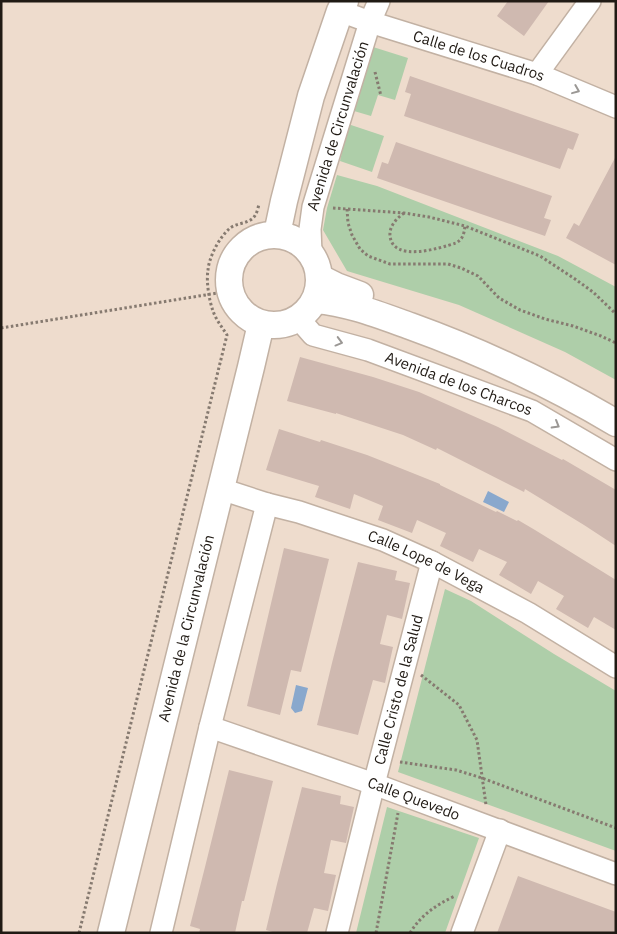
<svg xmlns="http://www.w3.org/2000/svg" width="617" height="934" font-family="'IBM Plex Sans',sans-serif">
  <rect width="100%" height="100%" fill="#eedccd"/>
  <path fill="#aecea9" d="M373,47L408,58L395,100L378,95L371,116L354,111Z
    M348,124L384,136L372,172L340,161Z
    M337,175L377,186L558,256L616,287V380L565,352L459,305L347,271L323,230L327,208Z
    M445,589L471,601L554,654L616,691V851L398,772Z
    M387,807L479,838L445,933H356Z"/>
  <path fill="#89a8cd" d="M488,491L509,502L504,512L483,502Z
    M296,685L308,688L302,711L295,713L291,708Z"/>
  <path fill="#cfb9b0" d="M508,1H549L524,36L497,16Z
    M410,76L579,134L573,150L568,148L560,169L404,116L411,94L405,92Z
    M396,142L552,196L544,218L551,220L545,236L377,178L382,162L388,164Z
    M616,156V265L566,238L574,223L579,226Z
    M300,357L373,377L419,392L498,427L562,460L563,459L616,490V546L584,525L525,489L524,492L437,448L436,450L403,435L336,413V414L287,401Z
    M279,429L320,442L321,440L367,455L405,470L440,484V485L496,512L497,511L517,521L518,520L535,530L616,580V630L594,617L588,628L556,609L564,596L538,581L531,594L499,575L507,562L479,549L473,562L440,546L446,533L417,520L412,533L378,520L383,506L354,494L350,509L315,497L319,486L266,470Z
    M284,548L329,559L301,672L291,670L280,715L247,706Z
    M358,562L397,571L395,580L410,583L402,619L387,615L380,644L393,647L385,683L373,680L358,735L317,725L332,663Z
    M229,770L273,781L244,901H242L235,933H199L200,929L190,926L205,867Z
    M302,787L341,796L340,804L354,807L346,843L331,840L324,873L336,875L328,911L314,908L307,933H276L266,930L277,884Z
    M518,876L616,912V933H497Z"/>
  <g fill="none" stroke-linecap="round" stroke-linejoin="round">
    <g stroke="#c2b1a3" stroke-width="24">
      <g id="minor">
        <path id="s1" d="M340,11L370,22L537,74L616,107"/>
        <path d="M537,74L590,1"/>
        <path id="s2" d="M311,253L310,229L313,207L370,22L379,1"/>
        <path id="s3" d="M299,319L313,335L368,350L532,411L616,460"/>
        <path id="s4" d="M221,489L267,504L299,512L383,540L432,562L528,613L616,667"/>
        <path id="s5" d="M210,727L374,784L616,874"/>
        <path d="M161,933L210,727L267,504"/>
        <path id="s6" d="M337,933L374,784L432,562"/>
        <path d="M462,933L500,830"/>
      </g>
    </g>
    <g stroke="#c2b1a3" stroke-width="29">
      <g id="tertiary">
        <path d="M277,234L284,201L311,96L340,11L345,1"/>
        <circle cx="274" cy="280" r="45"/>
        <path d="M320,278L336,286L360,295"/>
        <path d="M316,300C349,303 379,315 410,326C482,352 550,384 616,423"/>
        <path id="s7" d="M111,933L251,367L261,324"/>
      </g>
    </g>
    <path stroke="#867a70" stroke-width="3" stroke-dasharray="2.5 2.5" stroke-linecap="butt" d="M375,72L381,96
      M333,208L404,213L429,217L465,226L540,256L575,279L593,292L616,314
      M347,209L348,223L352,235L360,249L368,256L390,264H448L461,268L478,276L499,298L520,310L545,319L573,326L601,336L616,343
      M404,213C397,218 389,226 390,236C393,263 440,248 456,243C463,239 464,234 465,226
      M1,328L230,291
      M421,675L459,705L477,740L486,805
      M400,762L456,770L482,778L616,828
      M79,933L227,335C222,327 216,320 213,311C209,300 206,281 208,270C209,257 219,238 229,229C235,223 247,224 253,218C257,214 258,208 259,204
      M376,933L398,813
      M410,933C421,915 436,905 455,896"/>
    <use href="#minor" stroke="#fff" stroke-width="21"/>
    <use href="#tertiary" stroke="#fff" stroke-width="26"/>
  </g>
  <defs><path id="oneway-chevron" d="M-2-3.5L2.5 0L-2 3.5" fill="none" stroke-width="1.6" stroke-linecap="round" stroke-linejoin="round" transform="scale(1.25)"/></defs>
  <g stroke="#9b9895">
    <use href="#oneway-chevron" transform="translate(576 90) rotate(22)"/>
    <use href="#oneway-chevron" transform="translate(339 342) rotate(15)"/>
    <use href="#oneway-chevron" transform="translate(556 425) rotate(30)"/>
  </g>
  <g text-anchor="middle" stroke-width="5" stroke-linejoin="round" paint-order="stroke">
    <g font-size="15" fill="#201a14" stroke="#fff">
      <text dy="5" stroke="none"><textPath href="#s1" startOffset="146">Calle de los Cuadros</textPath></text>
      <text dy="5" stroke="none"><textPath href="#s2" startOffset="131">Avenida de Circunvalación</textPath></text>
      <text dy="5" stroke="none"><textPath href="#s3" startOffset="175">Avenida de los Charcos</textPath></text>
      <text dy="5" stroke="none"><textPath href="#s4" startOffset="218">Calle Lope de Vega</textPath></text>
      <text dy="5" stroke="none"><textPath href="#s7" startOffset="314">Avenida de la Circunvalación</textPath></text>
      <text dy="5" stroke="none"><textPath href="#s6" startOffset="251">Calle Cristo de la Salud</textPath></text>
      <text dy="5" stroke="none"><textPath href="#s5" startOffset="216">Calle Quevedo</textPath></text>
    </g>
  </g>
  <rect width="617" height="934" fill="none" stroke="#201a14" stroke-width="5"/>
</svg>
